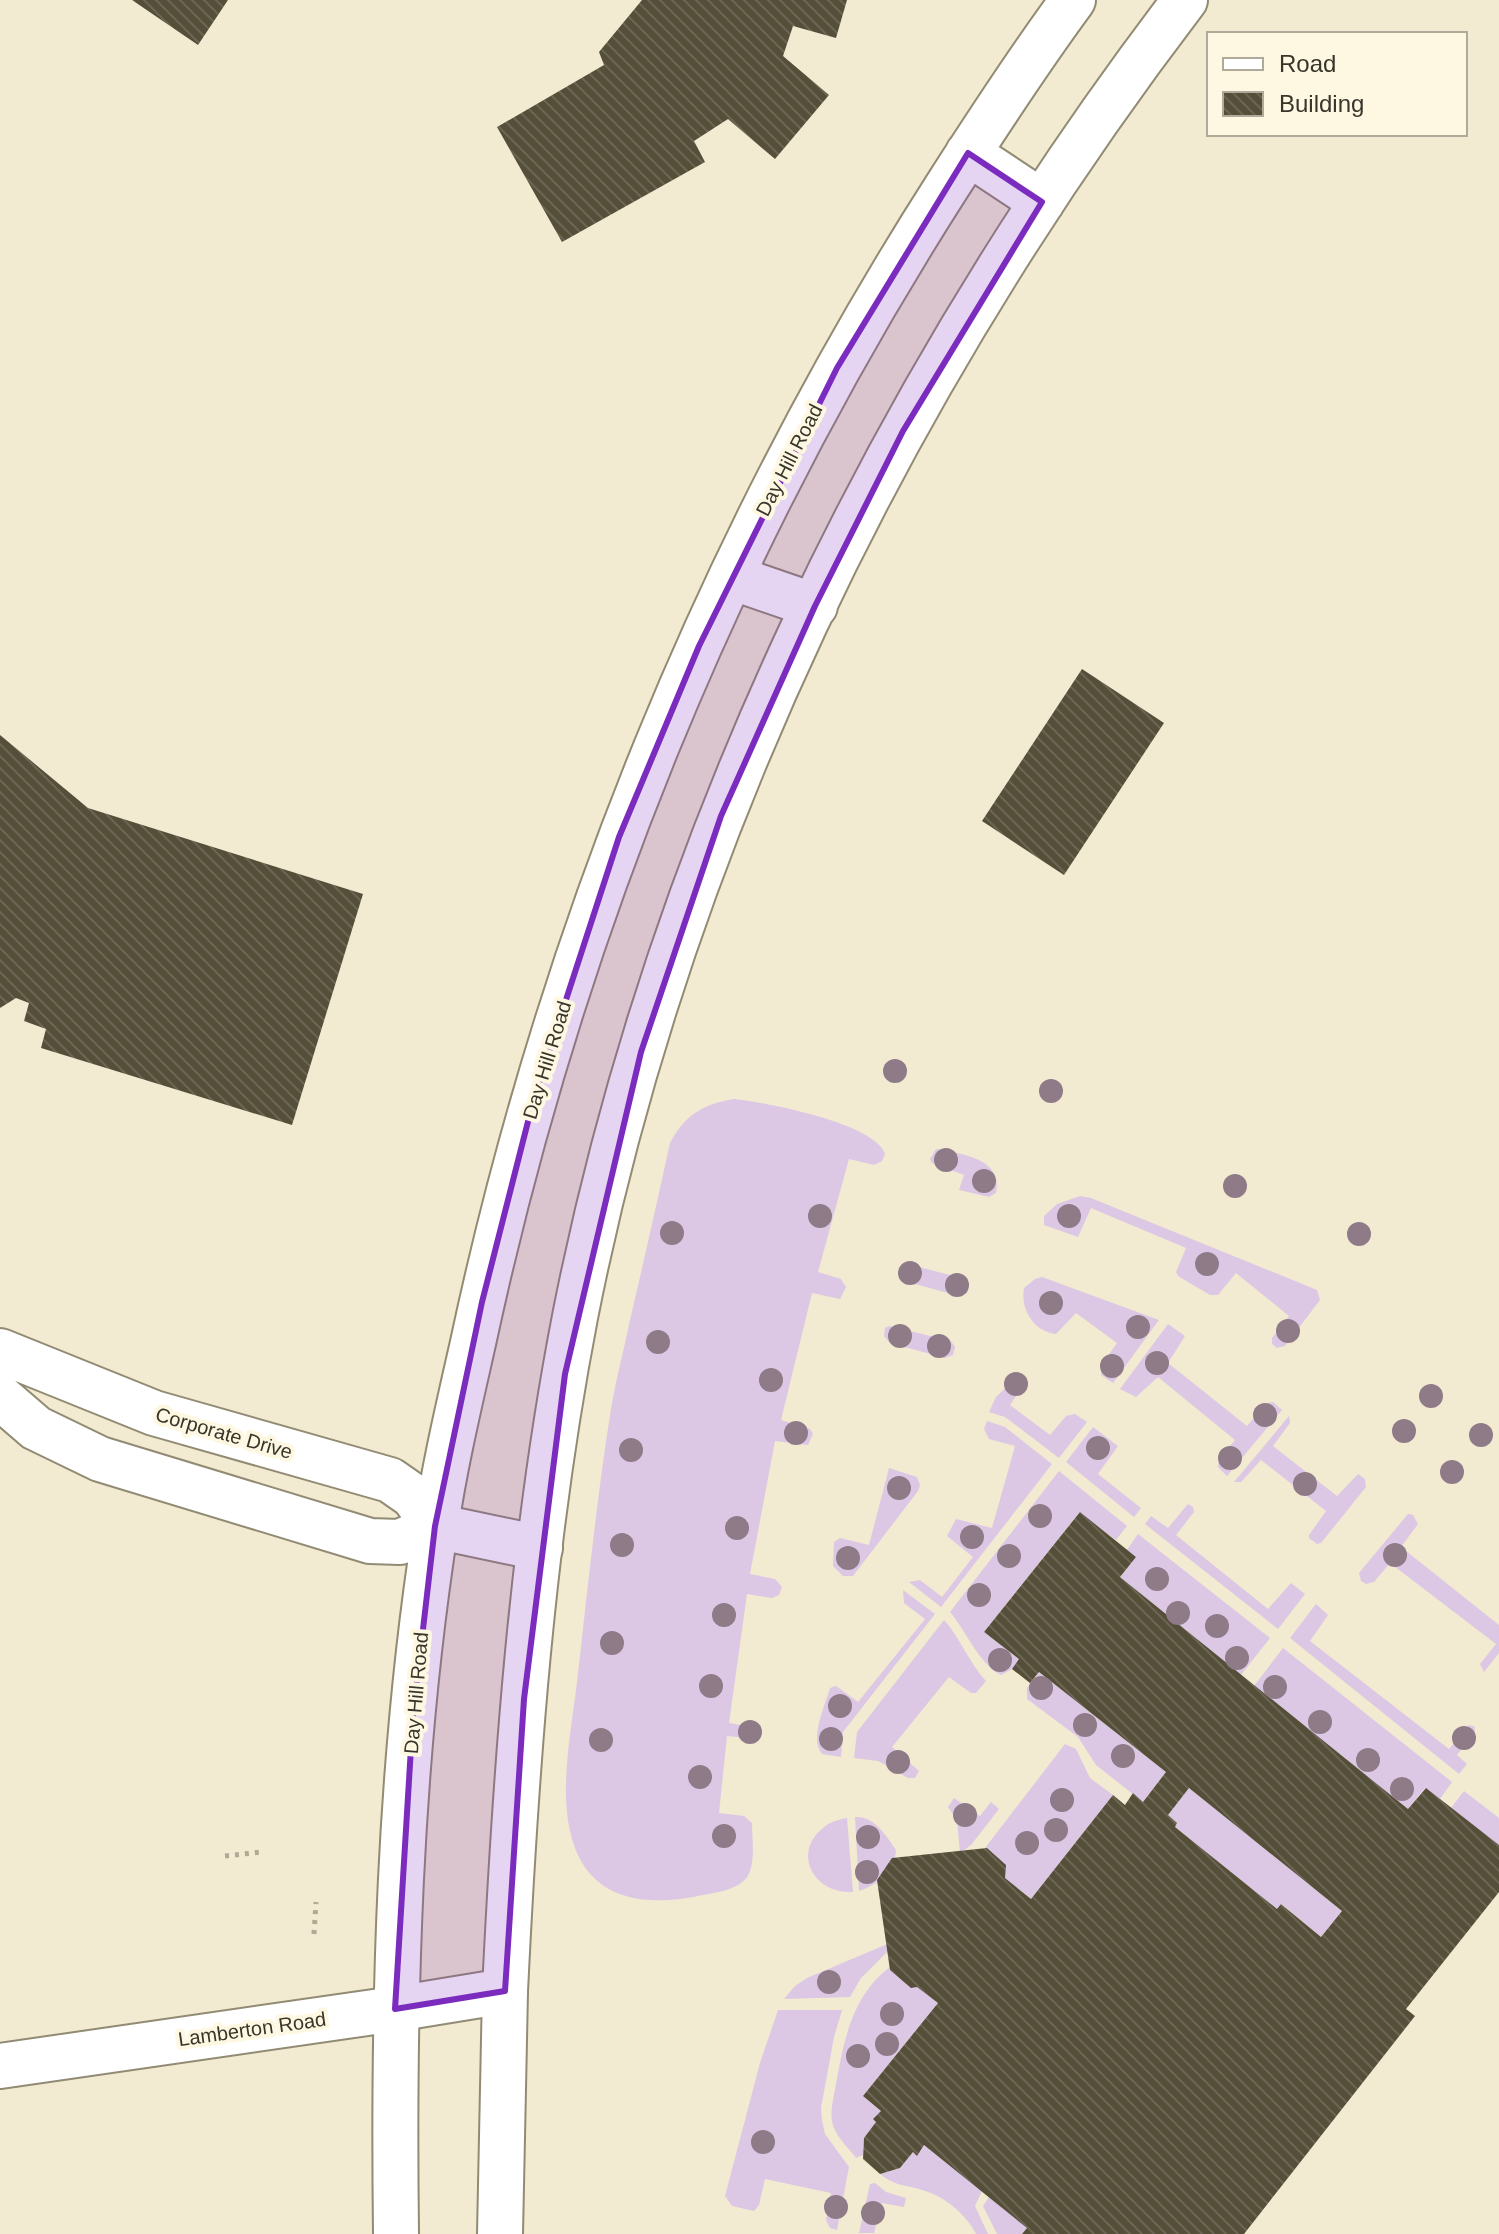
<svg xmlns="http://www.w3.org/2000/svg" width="1499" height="2234" font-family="Arial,sans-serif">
  <defs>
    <pattern id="building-back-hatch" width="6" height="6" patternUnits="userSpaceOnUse" patternTransform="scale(2)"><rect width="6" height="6" fill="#554e39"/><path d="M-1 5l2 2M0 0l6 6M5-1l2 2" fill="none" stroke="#6b6554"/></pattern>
  </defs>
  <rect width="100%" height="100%" fill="#f2ead1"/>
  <path fill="#dcc8e5" d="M734,1099C764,1102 876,1123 885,1154L882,1161L874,1165L849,1159L818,1272L841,1279L846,1287L840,1299L812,1293L781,1420L810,1429L813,1434L808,1445L775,1441L750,1574L775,1579L782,1587L779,1595L772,1598L747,1594L729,1723L759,1728L762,1732L760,1737L756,1739L727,1736L719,1813L744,1816L752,1823C752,1838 756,1864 747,1877C737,1890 719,1892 703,1895C644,1908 585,1901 570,1831C559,1784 573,1721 578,1674C588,1585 597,1497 611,1409C616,1379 624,1350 630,1320C644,1261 657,1202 670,1143C685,1115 703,1104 734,1099Z
    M936,1149C962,1154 1003,1158 996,1193L989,1197L959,1190L964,1175L932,1163L930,1159Z
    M1080,1196L1091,1198L1317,1290L1320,1300L1285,1346L1277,1348L1272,1344V1338L1289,1316L1236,1273L1218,1295H1210L1178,1276L1176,1272L1186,1248L1091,1208L1078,1237L1044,1225V1216L1057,1204Z
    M904,1263L965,1279L969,1285L967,1293L959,1296L904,1281L899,1273Z
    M1042,1277L1159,1320L1113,1383L1101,1375L1103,1363L1117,1343L1076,1313L1056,1334C1034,1332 1020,1309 1024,1288L1035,1279Z
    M1168,1324L1185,1336L1168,1363L1247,1426L1267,1403L1273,1402L1282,1410L1227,1476L1218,1467L1219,1459L1235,1440L1158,1377L1136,1397L1120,1389Z
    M889,1326L951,1341L955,1347L953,1355L945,1358L890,1343L884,1336L885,1328Z
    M1018,1376L1027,1380L1010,1405L1050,1435L1066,1416L1075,1414L1087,1422L1059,1458L1005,1417L989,1412L996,1397Z
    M1289,1416L1290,1423L1273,1446L1337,1496L1358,1474L1365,1479L1366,1487L1321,1543L1317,1544L1309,1538V1535L1326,1511L1261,1460L1241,1482H1234Z
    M987,1421L1005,1427L1052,1464L941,1607L909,1582L920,1580L942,1597L973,1557L947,1536L956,1519L992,1528L1015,1446L989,1439L984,1429Z
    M1093,1427L1118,1446L1098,1474L1141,1508L1134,1517L1066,1462Z
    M889,1468L917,1477L920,1485L918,1491L853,1576H843L833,1566L834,1542L840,1538L869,1545Z
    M1059,1471L1127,1526L1116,1540L1079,1513L984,1632L1019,1659L1012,1669L1001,1675C978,1663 967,1632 950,1612Z
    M1188,1504L1193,1507L1194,1512L1176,1535L1268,1609L1291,1583L1305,1594L1278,1629L1145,1524L1151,1516L1168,1528Z
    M1408,1514L1413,1515L1418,1524L1401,1547L1499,1625V1653L1484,1672L1480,1664L1496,1644L1390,1563L1374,1582L1366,1584L1361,1581L1359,1573Z
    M1138,1534L1270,1638L1241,1675L1120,1577L1136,1557L1127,1550Z
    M903,1590L935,1614L843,1732L841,1757L822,1754C809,1739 825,1706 830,1688L836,1686L858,1702L925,1619L904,1603Z
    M1316,1604L1328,1615L1310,1641L1449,1749L1469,1725L1475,1727L1474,1733L1457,1755L1467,1764L1459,1774L1290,1638Z
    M944,1620C961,1639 969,1663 986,1681L976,1693H971L949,1677L892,1747L919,1771L915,1778H908L878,1761L854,1758L857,1732Z
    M1283,1648L1452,1782L1440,1799L1425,1788L1408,1809L1254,1686Z
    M1039,1672L1166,1772L1143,1802L1096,1765L1078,1737L1027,1699V1688Z
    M1065,1744L1076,1749L1090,1778L1113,1795L1031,1899L983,1861L985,1848Z
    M1189,1788L1342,1911L1321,1937L1282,1904L1277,1909L1175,1827L1177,1823L1168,1815Z
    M1464,1791L1499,1818V1845L1451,1808Z
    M954,1798L980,1816L991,1802L999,1809L971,1845L960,1853L957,1820L948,1807Z
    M855,1817C874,1816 886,1835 896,1850C894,1872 879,1884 859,1891Z
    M847,1818L853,1892C815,1895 791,1854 823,1828C829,1822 838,1820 847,1818Z
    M892,1942L889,1950L861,1978L850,1997L784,1999L795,1986L807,1978Z
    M894,1964L938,2003L863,2096L881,2111L873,2119L876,2122L864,2138L863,2155L856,2158C848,2147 834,2135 832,2121C830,2110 834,2096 836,2084C844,2039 853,1992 894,1964Z
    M778,2010H842L834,2037L821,2108L822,2120L825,2134L849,2167L837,2230L830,2228L826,2220L831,2193L765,2179L759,2205L754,2211L732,2206L725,2196L760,2063Z
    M924,2145L982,2191L975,2206L988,2234H976C966,2214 944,2196 922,2190C904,2184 897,2187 880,2174L900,2168L913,2152L917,2155Z
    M875,2183L886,2192L906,2198L904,2207L882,2203L874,2233H859L870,2184Z
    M989,2197L1027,2228L1022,2234H997L983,2206Z"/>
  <path fill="url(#building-back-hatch)" fill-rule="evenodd" d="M132,0H228L198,45Z
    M642,0H847L836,38L793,26L783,56L829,95L775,159L728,119L694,141L705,162L562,242L497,127L604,65L599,52Z
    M1082,669L1164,723L1064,875L982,821Z
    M0,735L88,808L363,894L292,1125L41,1048L46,1029L24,1021L29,1003L16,998L0,1008Z
    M1080,1512L1136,1557L1120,1577L1408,1809L1426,1788L1499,1845V1892L1406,2009L1415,2016L1244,2234H1022L1027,2228L924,2145L917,2156L913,2152L900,2168L880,2174L863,2159L864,2138L876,2122L873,2119L881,2111L863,2096L938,2003L917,1987L911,1988L890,1970L877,1880L892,1858L987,1848L1006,1865L1005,1878L1031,1899L1113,1795L1125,1805L1133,1793L1143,1802L1166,1772L1039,1672L1030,1683L1012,1669L1019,1659L984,1632ZM1189,1788L1342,1911L1321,1937L1281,1904L1277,1909L1175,1827L1177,1823L1168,1815Z"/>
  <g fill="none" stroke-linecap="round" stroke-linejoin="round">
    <g stroke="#928b74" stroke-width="48">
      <path id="minor" d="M0,1351L154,1413L390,1480L413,1496L435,1526
        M0,1397L36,1428L100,1459L370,1541L400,1542L435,1526L540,1548
        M0,2066L395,2009L505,1991"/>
    </g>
    <g stroke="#928b74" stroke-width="48">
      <path id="secondary" d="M968,153L1042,202
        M731,577L815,606
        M505,1991C516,1765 532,1539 575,1317C669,840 891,385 1185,0
        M396,2234C393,1999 399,1763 435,1531C444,1468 459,1405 473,1343C561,932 719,543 946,188C987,124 1028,61 1073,0"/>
    </g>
    <g stroke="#928b74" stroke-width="48">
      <path id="motorway" d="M500,2234L505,1991"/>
    </g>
    <path stroke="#afa995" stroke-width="5" stroke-dasharray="4 6" stroke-linecap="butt" d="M225,1856L262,1852
      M314,1934L316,1902"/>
    <use href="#minor" stroke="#fff" stroke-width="44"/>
    <use href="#secondary" stroke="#fff" stroke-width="44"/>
    <use href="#motorway" stroke="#fff" stroke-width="44"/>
  </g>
  <g fill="#8f7a88">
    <circle cx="895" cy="1071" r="12"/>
    <circle cx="1051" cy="1091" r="12"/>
    <circle cx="946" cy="1160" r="12"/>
    <circle cx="984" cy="1181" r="12"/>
    <circle cx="1235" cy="1186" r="12"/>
    <circle cx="820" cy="1216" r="12"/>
    <circle cx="1069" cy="1216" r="12"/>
    <circle cx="672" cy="1233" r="12"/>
    <circle cx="1359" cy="1234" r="12"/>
    <circle cx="1207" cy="1264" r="12"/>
    <circle cx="910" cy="1273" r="12"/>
    <circle cx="957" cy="1285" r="12"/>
    <circle cx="1051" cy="1303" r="12"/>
    <circle cx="1138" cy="1327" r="12"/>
    <circle cx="1288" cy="1331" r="12"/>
    <circle cx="900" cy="1336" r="12"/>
    <circle cx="658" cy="1342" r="12"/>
    <circle cx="939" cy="1346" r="12"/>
    <circle cx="1157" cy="1363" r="12"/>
    <circle cx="1112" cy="1366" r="12"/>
    <circle cx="771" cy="1380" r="12"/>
    <circle cx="1016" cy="1384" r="12"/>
    <circle cx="1431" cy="1396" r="12"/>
    <circle cx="1265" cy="1415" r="12"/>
    <circle cx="1404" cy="1431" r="12"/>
    <circle cx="796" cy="1433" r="12"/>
    <circle cx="1481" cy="1435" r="12"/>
    <circle cx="1098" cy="1448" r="12"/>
    <circle cx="631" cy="1450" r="12"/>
    <circle cx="1230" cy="1458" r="12"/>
    <circle cx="1452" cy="1472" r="12"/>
    <circle cx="1305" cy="1484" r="12"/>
    <circle cx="899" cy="1488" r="12"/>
    <circle cx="1040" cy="1516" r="12"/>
    <circle cx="737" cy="1528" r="12"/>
    <circle cx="972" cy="1537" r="12"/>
    <circle cx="622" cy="1545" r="12"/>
    <circle cx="1395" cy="1555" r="12"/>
    <circle cx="1009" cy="1556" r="12"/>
    <circle cx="848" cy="1558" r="12"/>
    <circle cx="1157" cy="1579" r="12"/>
    <circle cx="979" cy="1595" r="12"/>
    <circle cx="1178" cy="1613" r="12"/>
    <circle cx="724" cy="1615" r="12"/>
    <circle cx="1217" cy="1626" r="12"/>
    <circle cx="612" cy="1643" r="12"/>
    <circle cx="1237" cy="1658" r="12"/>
    <circle cx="1000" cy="1660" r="12"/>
    <circle cx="711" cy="1686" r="12"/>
    <circle cx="1275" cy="1687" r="12"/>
    <circle cx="1041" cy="1688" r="12"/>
    <circle cx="840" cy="1706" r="12"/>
    <circle cx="1320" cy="1722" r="12"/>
    <circle cx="1085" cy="1725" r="12"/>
    <circle cx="750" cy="1732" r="12"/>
    <circle cx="1464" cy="1738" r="12"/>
    <circle cx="831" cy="1739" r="12"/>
    <circle cx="601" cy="1740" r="12"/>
    <circle cx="1123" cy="1756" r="12"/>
    <circle cx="1368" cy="1760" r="12"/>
    <circle cx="898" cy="1762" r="12"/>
    <circle cx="700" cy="1777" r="12"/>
    <circle cx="1402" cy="1789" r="12"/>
    <circle cx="1062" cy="1800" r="12"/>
    <circle cx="965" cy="1815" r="12"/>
    <circle cx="1056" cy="1830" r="12"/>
    <circle cx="724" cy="1836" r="12"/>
    <circle cx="868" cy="1837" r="12"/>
    <circle cx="1027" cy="1843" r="12"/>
    <circle cx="867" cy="1872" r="12"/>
    <circle cx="829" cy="1982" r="12"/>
    <circle cx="892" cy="2014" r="12"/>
    <circle cx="887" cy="2044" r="12"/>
    <circle cx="858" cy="2056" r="12"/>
    <circle cx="763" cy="2142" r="12"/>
    <circle cx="836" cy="2207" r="12"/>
    <circle cx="873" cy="2213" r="12"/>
  </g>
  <path fill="#7b2cbf" fill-opacity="0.2" stroke="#7b2cbf" stroke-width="6" stroke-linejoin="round" d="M968,153L1042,202L903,431L815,606L721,816L641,1052L565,1374L524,1699L505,1991L395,2009L413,1715L435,1526L482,1302L534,1098L619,837L699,646L837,368Z"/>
  <g text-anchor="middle" stroke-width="8" stroke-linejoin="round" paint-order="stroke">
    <g font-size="20" fill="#38352b" stroke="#fef8e3">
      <text transform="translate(789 460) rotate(-63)" y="7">Day Hill Road</text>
      <text transform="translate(547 1060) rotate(-73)" y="7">Day Hill Road</text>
      <text transform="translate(224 1433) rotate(16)" y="7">Corporate Drive</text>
      <text transform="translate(416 1693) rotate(-85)" y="7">Day Hill Road</text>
      <text transform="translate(252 2029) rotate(-8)" y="7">Lamberton Road</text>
    </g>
  </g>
  <rect x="1207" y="32" width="260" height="104" fill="#fef8e3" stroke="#afaa99" stroke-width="2"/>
  <rect x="1223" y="58" width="40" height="12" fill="#ffffff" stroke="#afaa99" stroke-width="2"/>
  <text x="1279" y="72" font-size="24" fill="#38352b">Road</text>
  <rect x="1223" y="92" width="40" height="24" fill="url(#building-back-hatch)" stroke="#afaa99" stroke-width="2"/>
  <text x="1279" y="112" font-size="24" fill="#38352b">Building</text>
</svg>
